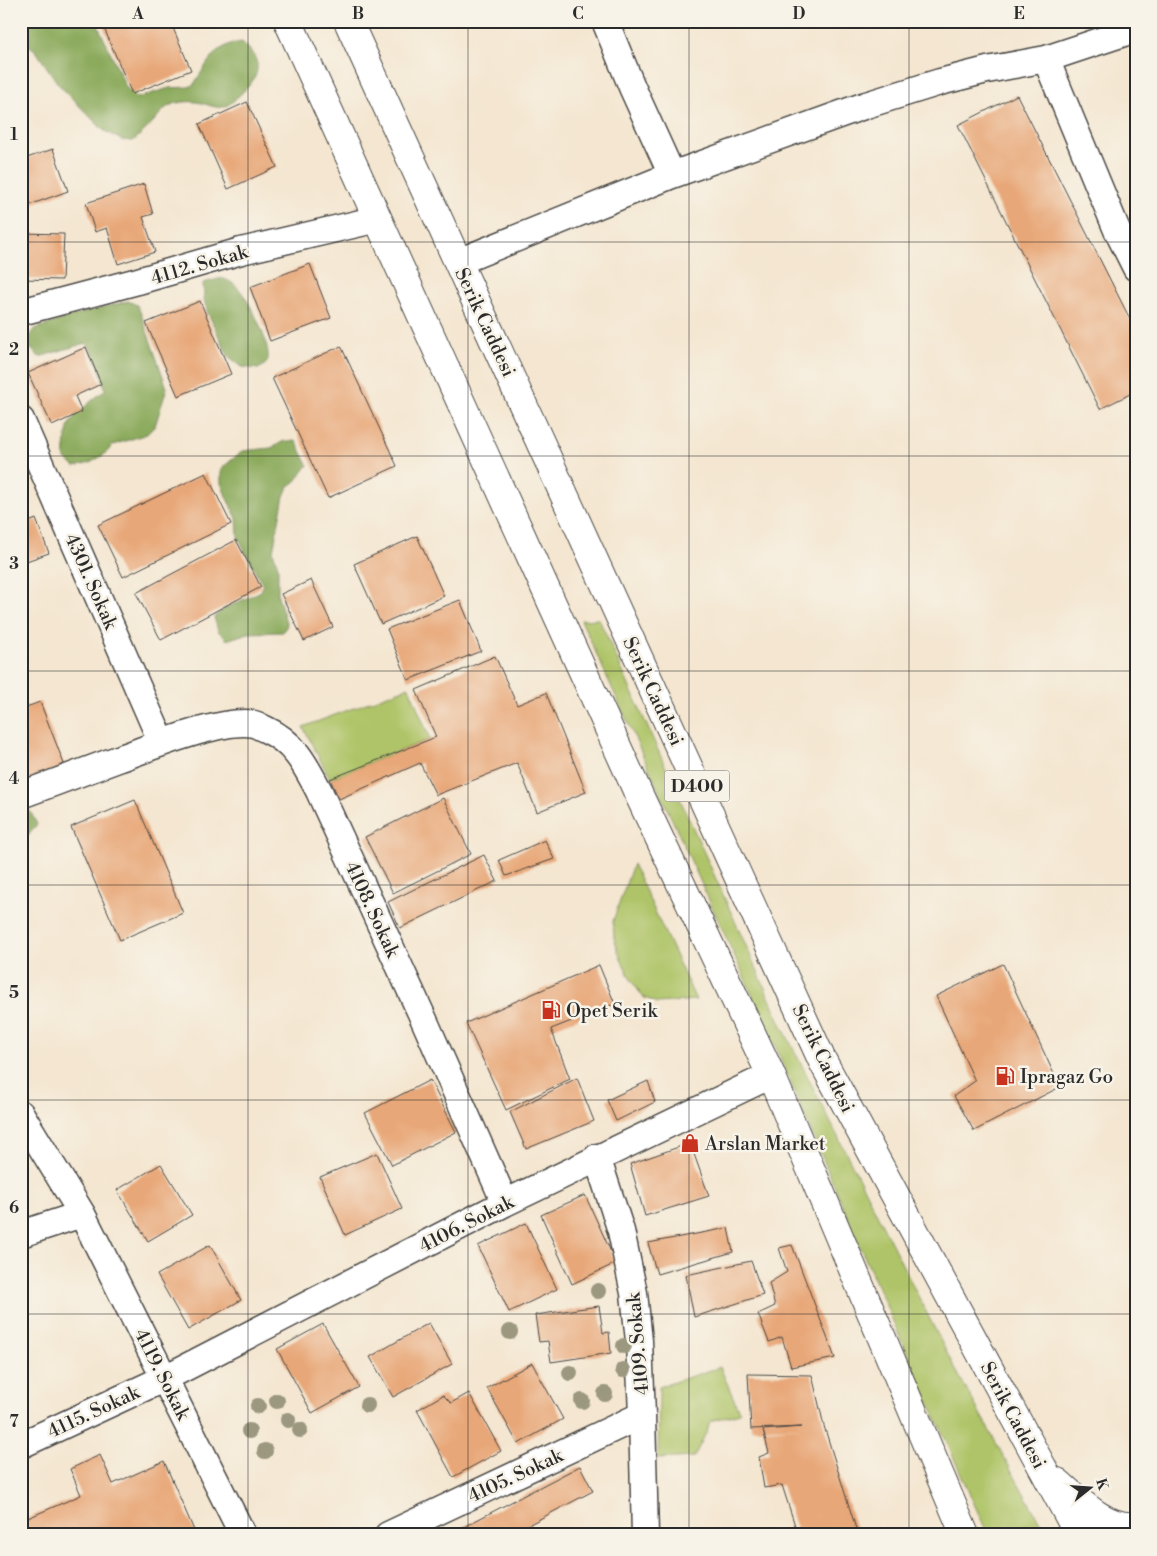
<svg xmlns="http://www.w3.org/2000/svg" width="1157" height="1556" font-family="'Libre Bodoni',serif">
  <rect width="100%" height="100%" fill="#f7f3e8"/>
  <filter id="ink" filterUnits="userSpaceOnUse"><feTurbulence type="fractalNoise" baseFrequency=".02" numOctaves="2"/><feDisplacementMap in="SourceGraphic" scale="10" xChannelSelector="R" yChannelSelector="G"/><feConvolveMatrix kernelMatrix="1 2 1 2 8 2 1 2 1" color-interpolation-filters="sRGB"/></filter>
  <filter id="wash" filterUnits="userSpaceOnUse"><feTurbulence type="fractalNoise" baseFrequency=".0096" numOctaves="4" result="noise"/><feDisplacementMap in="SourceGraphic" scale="20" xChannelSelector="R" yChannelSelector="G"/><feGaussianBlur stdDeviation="1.12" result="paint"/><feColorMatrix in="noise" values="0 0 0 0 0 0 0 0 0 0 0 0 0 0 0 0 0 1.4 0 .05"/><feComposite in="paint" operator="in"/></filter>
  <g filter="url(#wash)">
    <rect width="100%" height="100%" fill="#f4e6d0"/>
    <path fill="#afc468" stroke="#6d784a" d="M599,619L783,1028L952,1363L1047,1535H988L864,1256L771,1036L581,620Z
      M409,687L430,739L330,779L303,727Z
      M633,864L696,1000L657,1003L643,997L631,980L620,957L614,938L613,921Z
      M720,1367L740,1413L710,1421L707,1431L694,1457L658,1459L659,1387Z"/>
    <path fill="#8baa5c" stroke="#5b6a44" d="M21,21H96L126,87L137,98L169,88L189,87L194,84L208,62L217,51L230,44L242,42C262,60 262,73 244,91C238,96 233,103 226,106C216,110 206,103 196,102C189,101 176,102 169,106C163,109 158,117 153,122C147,129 140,135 133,141L121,140L103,130L58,84L36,51L21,39Z
      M222,278C229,281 234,283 239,289C249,300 270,342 268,358C268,364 262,367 258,369L242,367L228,356L207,311L204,299L203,283Z
      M128,301L137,305L140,311L167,388L155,426L147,434L113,445L105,454L90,463L75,467L65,459C64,451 66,430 70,423C74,415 97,396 105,390C103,377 96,354 86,343L39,357L30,348L27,339L35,329L78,314Z
      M284,441H296L308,465L296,481L288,487L284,496L273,551L278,567V596L287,625L283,632L248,633L227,640L218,631L214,617L224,609L261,591L263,586L238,537L237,518L228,501L221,483V469L242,451L271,448Z
      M21,809L30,811L37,824L28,836L21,842Z"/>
    <g id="blocks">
      <path fill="#e8a778" d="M101,21H170L191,70L132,94Z
        M798,21H821V22L799,27Z
        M1017,95L1136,331V391L1100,409L958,125Z
        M247,102L277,167L228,189L199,124Z
        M53,149L68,191L21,208V160Z
        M144,184L153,214L143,217L155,252L118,264L107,228L95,232L86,203Z
        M21,233L64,234L62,280L21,279Z
        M310,264L331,318L270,341L250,287Z
        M200,301L231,374L178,396L146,323Z
        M341,346L397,466L328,498L272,378Z
        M86,347L101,384L75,396L82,412L52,426L28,373Z
        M206,473L231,524L123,577L98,525Z
        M21,482L28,498L21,501Z
        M36,519L49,553L21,563V525Z
        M417,536L444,596L381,624L354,564Z
        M236,540L261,587L161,640L136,593Z
        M311,580L333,627L304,641L281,594Z
        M460,600L481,651L408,680L387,629Z
        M495,656L517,705L546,693L586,792L537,812L517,763L436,795L420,763L339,799L330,779L436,737L416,690Z
        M40,702L66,769L21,785V709Z
        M443,798L471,854L393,893L365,837Z
        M135,800L183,913L120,940L71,827Z
        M545,840L554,859L506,876L499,860Z
        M484,855L497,881L400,928L388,902Z
        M1003,964L1060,1087L974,1131L954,1096L975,1081L936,996Z
        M599,965L615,1004L551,1029L570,1079L506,1110L466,1023Z
        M577,1078L594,1121L526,1149L510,1112Z
        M430,1080L456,1132L392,1165L365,1113Z
        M648,1081L655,1102L616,1121L607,1100Z
        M690,1143L709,1196L645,1216L630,1164Z
        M377,1153L402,1209L345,1235L320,1177Z
        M161,1164L192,1215L148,1241L117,1190Z
        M585,1195L616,1263L572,1284L541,1215Z
        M526,1223L557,1289L509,1312L478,1246Z
        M728,1228L733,1252L657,1274L648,1243Z
        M210,1245L241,1300L188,1330L157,1275Z
        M792,1245L835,1358L791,1367L782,1337L769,1342L758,1314L775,1306L769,1283L787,1272L779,1248Z
        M751,1261L763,1295L694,1317L686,1275Z
        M599,1306L603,1333L609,1332L611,1353L551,1362L548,1341L539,1342L535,1315Z
        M429,1323L452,1364L393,1397L370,1357Z
        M323,1324L359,1387L312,1413L277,1349Z
        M532,1363L563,1419L518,1444L487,1388Z
        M748,1374L812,1375L824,1426L858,1535H798L782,1485L764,1488L759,1457L769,1453L763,1430L801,1427L751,1429Z
        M469,1393L501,1451L453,1477L417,1410L443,1395L451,1403Z
        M100,1455L113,1484L164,1461L196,1535H21V1521L81,1495L70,1469Z
        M580,1466L593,1491L509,1535H448Z"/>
    </g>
  </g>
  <g filter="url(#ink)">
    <use href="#blocks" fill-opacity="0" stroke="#494744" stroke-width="1"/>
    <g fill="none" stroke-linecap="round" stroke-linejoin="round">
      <g stroke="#494744" stroke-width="29">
        <path id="minor" d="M605,21L632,87L672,175
          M1046,59L1117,230L1136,268
          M458,262L672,175L866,105L940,82L987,70L1046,59L1136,29
          M21,312L138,281L241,251L378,219
          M21,420L162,743
          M21,795C54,783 86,771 118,759C149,748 224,717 254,724C258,725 262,728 265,729C294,742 305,764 319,791L425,1022L505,1203
          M21,1114L82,1214L243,1535
          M597,1157L621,1231L634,1293L639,1341L642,1415L645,1535
          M21,1234L82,1214
          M21,1445L165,1378L505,1203L771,1075
          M388,1535L642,1415"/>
      </g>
      <g stroke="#494744" stroke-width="30">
        <path id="trunk" d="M288,21L639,795L771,1075L965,1535
          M348,21L822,1060L1079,1535
          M1057,1482C1078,1500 1106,1530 1136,1526"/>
      </g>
      <use href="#minor" stroke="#fff" stroke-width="26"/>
      <use href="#trunk" stroke="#fff" stroke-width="28"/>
    </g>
    <g fill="#9b987f">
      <circle cx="598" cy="1291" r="8"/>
      <circle cx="510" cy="1332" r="8"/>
      <circle cx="624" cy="1346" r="8"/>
      <circle cx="623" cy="1370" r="8"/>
      <circle cx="570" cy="1373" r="8"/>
      <circle cx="605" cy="1394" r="8"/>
      <circle cx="277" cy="1401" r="8"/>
      <circle cx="582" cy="1401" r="8"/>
      <circle cx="367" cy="1405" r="8"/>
      <circle cx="258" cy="1406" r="8"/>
      <circle cx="288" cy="1420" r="8"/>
      <circle cx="300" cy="1430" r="8"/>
      <circle cx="249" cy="1431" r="8"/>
      <circle cx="265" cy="1451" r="8"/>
    </g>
  </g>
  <path fill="none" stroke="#2b2b2b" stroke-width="1" stroke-opacity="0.55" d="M248,21V1535M468,21V1535M689,21V1535M909,21V1535M21,242H1136M21,456H1136M21,671H1136M21,885H1136M21,1100H1136M21,1314H1136"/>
  <defs>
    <g id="fuel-bare" transform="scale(1.5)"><path d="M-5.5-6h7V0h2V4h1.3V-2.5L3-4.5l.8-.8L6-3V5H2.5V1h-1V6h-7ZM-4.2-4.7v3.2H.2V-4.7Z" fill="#c8321e" stroke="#f7f3e8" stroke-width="2.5" paint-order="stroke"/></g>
    <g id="shop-bare" transform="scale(1.5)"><path d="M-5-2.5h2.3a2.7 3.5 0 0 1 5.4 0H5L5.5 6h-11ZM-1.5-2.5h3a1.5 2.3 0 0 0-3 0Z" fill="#c8321e" stroke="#f7f3e8" stroke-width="2.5" paint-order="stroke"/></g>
  </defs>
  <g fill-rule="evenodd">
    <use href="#fuel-bare" x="551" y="1010"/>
    <use href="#fuel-bare" x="1005" y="1076"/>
    <use href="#shop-bare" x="690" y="1143"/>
  </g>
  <g text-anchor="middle" stroke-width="5" stroke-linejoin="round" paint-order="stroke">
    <rect fill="#f7f3e8" stroke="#686764" stroke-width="1" x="664.5" y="770.5" width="65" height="31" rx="4"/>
    <g font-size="18" font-weight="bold" fill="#2b2b2b">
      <text x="697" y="792">D400</text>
    </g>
    <g font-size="19" fill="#2b2b2b" stroke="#f7f3e8">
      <text transform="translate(199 264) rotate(-16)" y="7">4112. Sokak</text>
      <text transform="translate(486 322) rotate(65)" y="7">Serik Caddesi</text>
      <text transform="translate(92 581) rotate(66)" y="7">4301. Sokak</text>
      <text transform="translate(654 691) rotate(65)" y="7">Serik Caddesi</text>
      <text transform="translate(373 909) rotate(65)" y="7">4108. Sokak</text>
      <text transform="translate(824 1058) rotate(64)" y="7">Serik Caddesi</text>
      <text transform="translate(466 1223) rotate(-27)" y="7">4106. Sokak</text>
      <text transform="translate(637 1344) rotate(-95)" y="7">4109. Sokak</text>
      <text transform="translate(163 1374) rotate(63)" y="7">4119. Sokak</text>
      <text transform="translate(93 1411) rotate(-25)" y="7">4115. Sokak</text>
      <text transform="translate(1014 1415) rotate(62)" y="7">Serik Caddesi</text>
      <text transform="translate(515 1475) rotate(-25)" y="7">4105. Sokak</text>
    </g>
    <g font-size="19" fill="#2b2b2b" stroke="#f7f3e8" text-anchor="start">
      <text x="566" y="1017">Opet Serik</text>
      <text x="1020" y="1083">Ipragaz Go</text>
      <text x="705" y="1150">Arslan Market</text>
    </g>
  </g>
  <rect width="1157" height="1556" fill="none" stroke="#f7f3e8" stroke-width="55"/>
  <g transform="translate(1090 1488) rotate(73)" stroke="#f7f3e8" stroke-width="4" paint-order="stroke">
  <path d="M0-4L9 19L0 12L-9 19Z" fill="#2b2b2b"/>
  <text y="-8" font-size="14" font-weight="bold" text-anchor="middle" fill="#2b2b2b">K</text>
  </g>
  <rect x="28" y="28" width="1102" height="1500" fill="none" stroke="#2b2b2b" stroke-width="2"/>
  <g font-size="16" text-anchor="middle" font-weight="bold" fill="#2b2b2b">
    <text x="138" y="19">A</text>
    <text x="358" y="19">B</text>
    <text x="578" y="19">C</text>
    <text x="799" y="19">D</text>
    <text x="1019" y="19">E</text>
    <text x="14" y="140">1</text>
    <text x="14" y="355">2</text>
    <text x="14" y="569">3</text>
    <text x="14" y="784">4</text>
    <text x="14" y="998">5</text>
    <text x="14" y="1213">6</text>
    <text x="14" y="1427">7</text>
  </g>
</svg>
